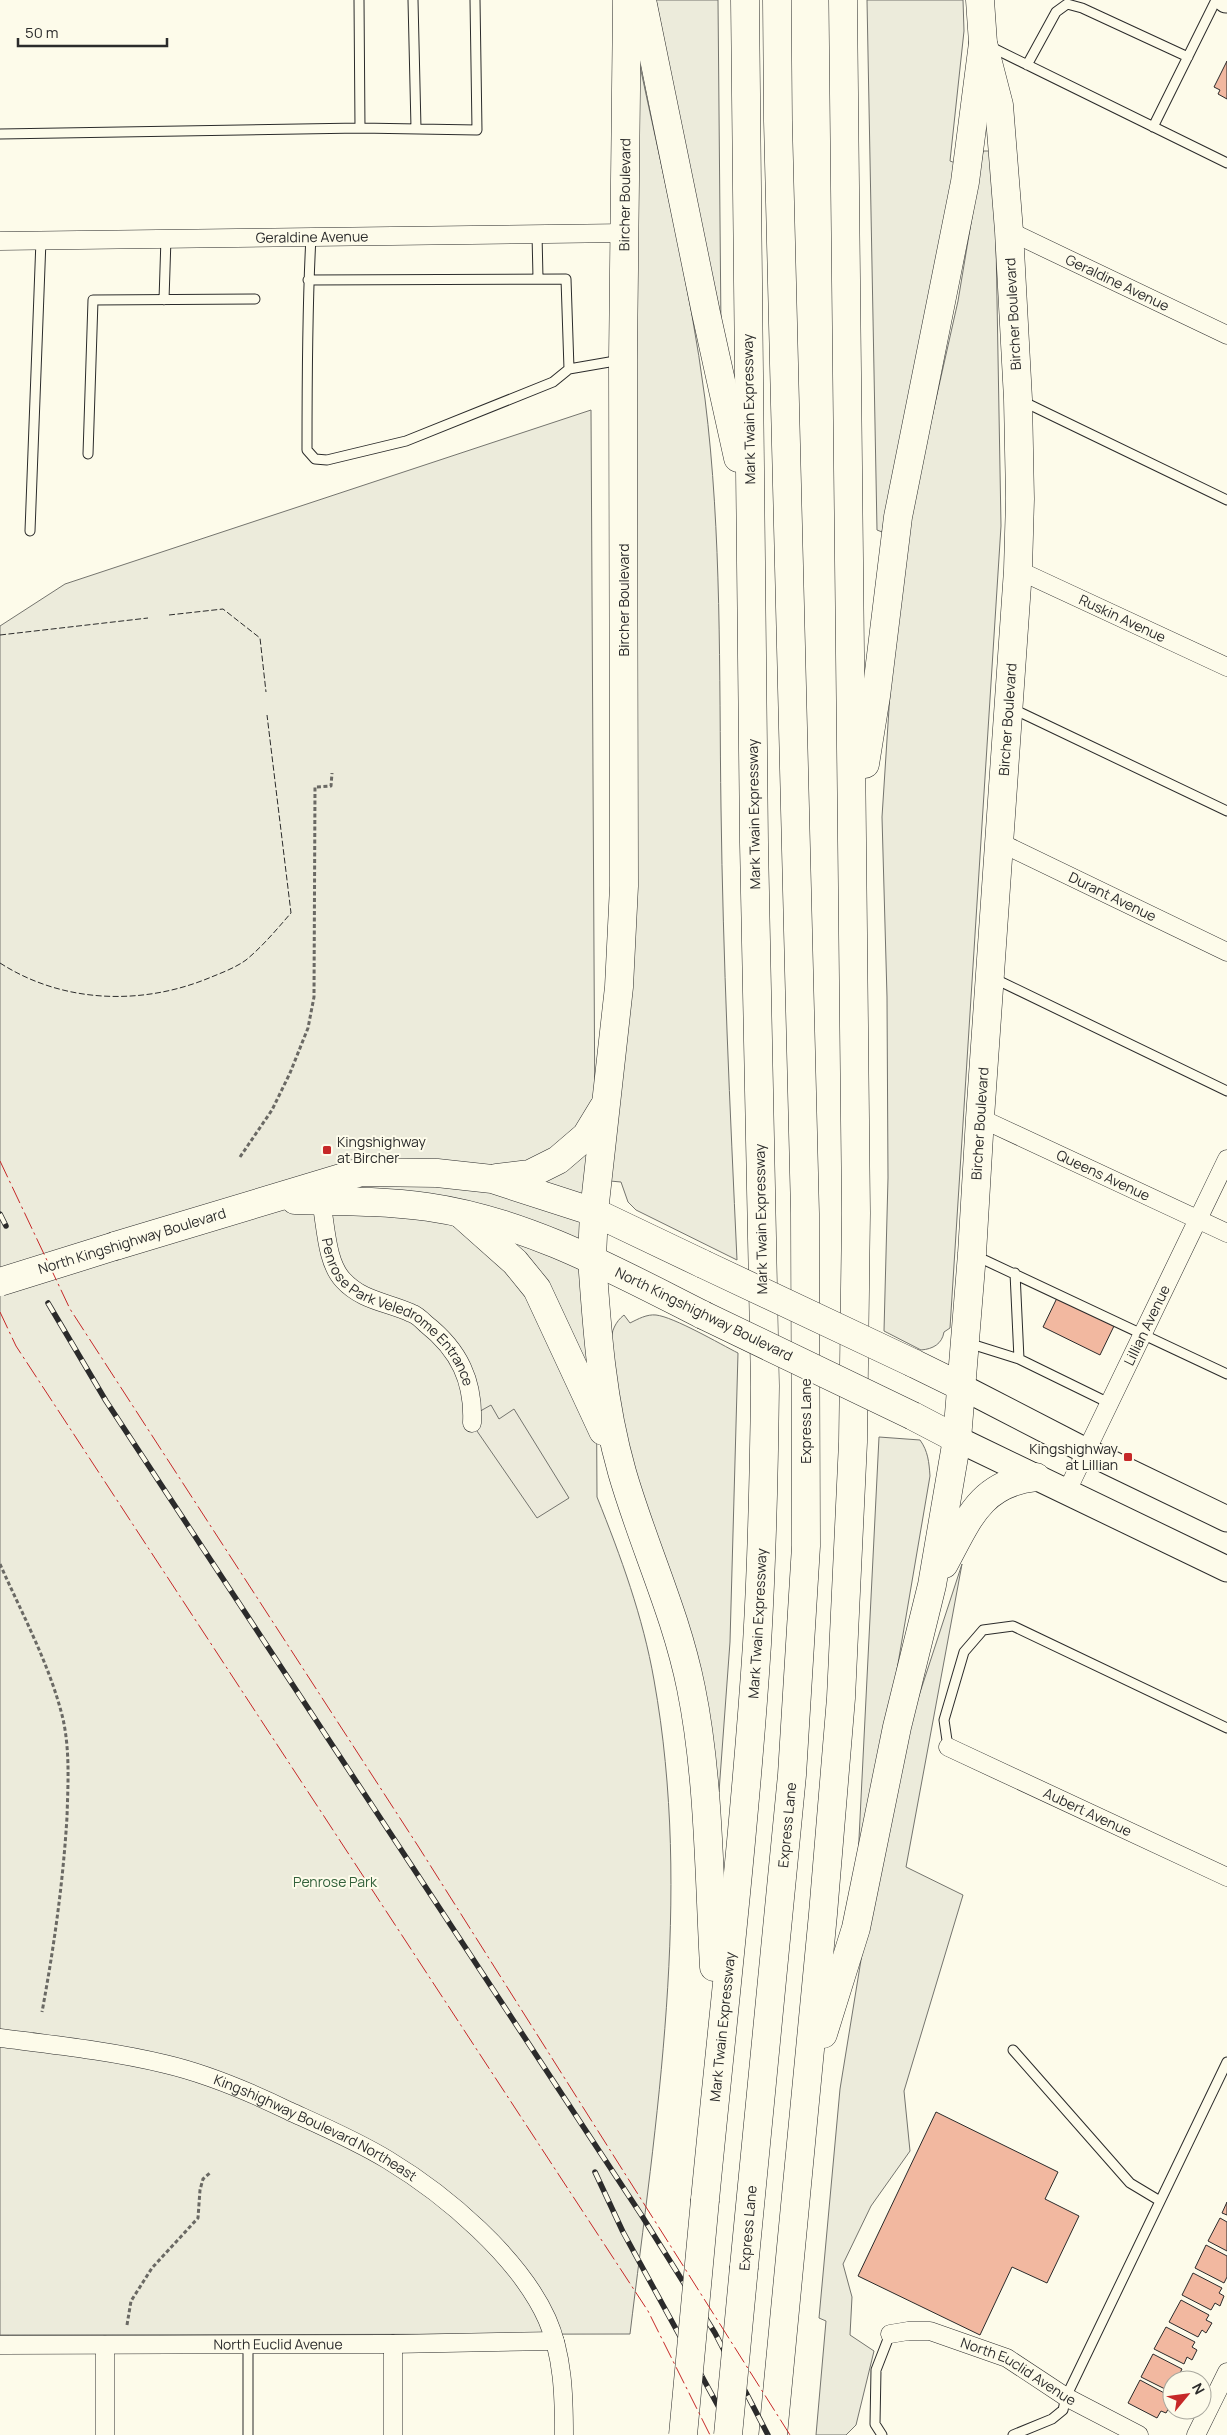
<svg xmlns="http://www.w3.org/2000/svg" width="1227" height="2435" font-family="Manrope,sans-serif">
  <rect width="100%" height="100%" fill="#fdfbea"/>
  <path fill="#ecebdb" stroke="#74746e" d="M656,0H718L721,329Z
    M867,0H963L964,31L950,161L958,164L882,532L877,530Z
    M637,52C661,167 690,283 705,399C722,535 719,672 721,808C723,959 730,1109 737,1260L636,1210L628,1202L621,1182L610,1181Z
    M983,151H991L995,185L1001,526L950,1328L944,1332C942,1344 933,1349 921,1350L884,1331L888,1178L887,997L882,817L894,631L908,524L958,301Z
    M591,410L597,1497C621,1557 643,1617 654,1680C693,1897 656,2119 630,2334L0,2335V626L65,584Z
    M624,1315L630,1323C638,1319 647,1314 656,1315C674,1317 720,1344 738,1353L730,1642L719,1792L713,1791L610,1373C611,1352 606,1329 624,1315Z
    M879,1437L920,1440C928,1451 929,1462 930,1476L879,1775L857,1879Z
    M962,1564L906,1867L963,1895L904,2091L910,2151L871,2206L843,2264L852,2297L850,2335L874,2351L856,2425L846,2435H816L826,2321L819,2318L840,2089L874,1880L912,1717Z"/>
  <path fill="#eceadb" stroke="#74746e" d="M491,1405L499,1419L514,1409L569,1498L537,1518L468,1418Z"/>
  <path fill="#f2b8a0" stroke="#2b2b2b" d="M1227,61V99L1218,94L1220,90L1214,87Z
    M1057,1298L1114,1326L1100,1355L1043,1327Z
    M936,2112L1058,2172L1045,2199L1079,2216L1047,2283L1012,2267L980,2335L858,2276Z
    M1227,2202V2215L1222,2213Z
    M1220,2218L1227,2222V2251L1208,2241Z
    M1206,2245L1227,2256V2277L1224,2283L1195,2268Z
    M1193,2273L1222,2288L1219,2293L1224,2296L1220,2306L1215,2303L1211,2310L1182,2295Z
    M1181,2300L1209,2315L1206,2320L1212,2323L1206,2333L1202,2330L1198,2337L1169,2322Z
    M1166,2327L1195,2342L1192,2347L1197,2350L1192,2360L1187,2357L1184,2364L1154,2349Z
    M1153,2354L1182,2369L1179,2375L1184,2378L1183,2380H1172L1171,2392L1141,2377Z
    M1140,2380L1168,2395L1165,2401L1171,2404L1166,2413L1161,2411L1157,2418L1128,2403Z"/>
  <g fill="none" stroke-linecap="round" stroke-linejoin="round">
    <g stroke="#2b2b2b" stroke-width="11">
      <path id="lane" d="M359,0L360,128L477,130L475,0
        M413,0L416,128
        M989,46L1227,163
        M1027,65L1056,12L1067,4L1082,8L1188,57
        M1153,127L1216,0
        M0,134L360,128
        M537,234L538,278
        M308,280L566,279L569,369L553,382L406,441L327,460L315,459L307,450C307,379 307,308 311,237
        M164,300L166,238
        M569,369L621,360
        M1022,401L1227,500
        M88,454L93,300L255,299
        M30,531L41,240
        M1011,708L1227,811
        M993,978L1227,1091
        M976,1256L1227,1374
        M1015,1273L1019,1359
        M968,1343L1019,1359L1109,1403
        M948,1747L944,1720L964,1652L983,1630L1013,1626L1227,1728
        M1013,2050L1130,2183L1160,2201
        M248,2435V2344
        M882,2435L875,2424L876,2370L890,2334
        M1013,2435L1052,2419L1063,2410L1066,2397L1227,2062"/>
    </g>
    <g stroke="#2b2b2b" stroke-width="19">
      <g id="street">
        <path id="s1" d="M1009,231L1227,335"/>
        <path id="s2" d="M0,241L625,233"/>
        <path id="s3" d="M1018,570L1227,667"/>
        <path id="s4" d="M999,842L1227,952"/>
        <path id="s5" d="M980,1118L1227,1233"/>
        <path id="s6" d="M321,1201C326,1225 326,1262 343,1280C362,1301 387,1302 411,1313C417,1315 422,1320 426,1324C459,1350 474,1381 472,1423"/>
        <path id="s7" d="M1067,1491L1227,1159"/>
        <path id="s8" d="M948,1747L1227,1877"/>
        <path id="s9" d="M0,2038C55,2045 111,2051 165,2064C208,2074 250,2092 289,2111C322,2126 357,2141 388,2160C446,2195 519,2257 547,2319C563,2355 564,2396 564,2435"/>
        <path id="s10" d="M890,2334L908,2331H930L1007,2358L1066,2397L1139,2435"/>
        <path d="M393,2344V2435"/>
        <path id="s11" d="M0,2345L393,2344L555,2341"/>
        <path d="M105,2435V2345"/>
        <path d="M1196,2435L1227,2372"/>
      </g>
    </g>
    <g stroke="#2b2b2b" stroke-width="27">
      <path id="secondary" d="M1226,0H1227
        M962,1387L1086,1451L1227,1519
        M957,1439L1227,1569"/>
    </g>
    <g stroke="#2b2b2b" stroke-width="29">
      <g id="primary">
        <path d="M497,1178L530,1174L558,1160L586,1136L603,1108"/>
        <path d="M295,1200C339,1201 384,1201 428,1207C526,1221 616,1271 703,1315"/>
        <path d="M115,1246L361,1172L437,1173L492,1179L594,1212L703,1264"/>
        <path id="s12" d="M592,1258L594,1212L619,987L624,886L623,360L627,0"/>
        <path d="M913,1363L962,1387"/>
        <path id="s13" d="M913,1416L957,1439L972,1254L980,1118L1018,570L1020,499L1018,399L1009,231L999,105L983,43L980,0"/>
      </g>
    </g>
    <g stroke="#2b2b2b" stroke-width="29">
      <g id="highway">
        <path d="M642,0L706,313L738,458"/>
        <path d="M865,764L876,696L898,517L965,182L983,43"/>
        <path d="M461,1214L515,1262L537,1289L603,1431"/>
        <path d="M592,1258C597,1331 602,1402 622,1472C643,1545 676,1613 691,1688C709,1776 709,1877 714,1967"/>
        <path d="M944,1564C968,1520 980,1483 1036,1477"/>
        <path d="M823,2034L856,1928L897,1727L932,1585L957,1439"/>
        <path id="s14" d="M705,2200C723,2014 745,1829 757,1644C762,1558 764,1472 765,1386L754,843L745,0"/>
        <path id="s15" d="M744,2267L792,1775L806,1546L805,1213L778,121L777,0"/>
        <path d="M773,2435L823,1914L841,1698L853,1442L856,1213L843,0"/>
      </g>
    </g>
    <path stroke="#6a6964" stroke-width="3" stroke-dasharray="4 2.5" stroke-linecap="butt" d="M240,1157L272,1110L290,1073L308,1028L314,997L315,787L331,786L332,773
      M0,1564C22,1614 50,1665 63,1719C70,1751 68,1784 67,1817C63,1883 54,1947 42,2012
      M127,2325L131,2301L152,2268L198,2218L200,2190L203,2179L211,2172"/>
    <use href="#lane" stroke="#fdfbea" stroke-width="9"/>
    <use href="#street" stroke="#fdfbea" stroke-width="18"/>
    <use href="#secondary" stroke="#fdfbea" stroke-width="25"/>
    <use href="#primary" stroke="#fdfbea" stroke-width="28"/>
    <use href="#highway" stroke="#fdfbea" stroke-width="28"/>
    <g stroke="#2b2b2b" stroke-width="5.5">
      <path id="rail" d="M0,1214L6,1226
        M48,1303L106,1401L642,2216L715,2333L768,2435
        M595,2172L623,2232L734,2435"/>
    </g>
    <use href="#rail" stroke="#fdfbea" stroke-width="4" stroke-dasharray="11" stroke-linecap="butt"/>
    <g stroke="#2b2b2b" stroke-width="29" stroke-linecap="butt">
      <path id="primary-bridge" d="M703,1264L913,1363
        M0,1282L115,1246
        M703,1315L913,1416"/>
    </g>
    <g stroke="#2b2b2b" stroke-width="29" stroke-linecap="butt">
      <path id="highway-bridge" d="M683,2435L705,2200
        M728,2435L744,2267"/>
    </g>
    <use href="#primary-bridge" stroke="#fdfbea" stroke-width="28"/>
    <use href="#highway-bridge" stroke="#fdfbea" stroke-width="28"/>
    <path stroke="#2b2b2b" stroke-width="1" stroke-dasharray="6 2.5" stroke-linecap="butt" d="M169,615L223,609L260,638L266,692
      M0,635L148,618
      M0,963C62,1003 141,1006 209,978C221,973 235,968 246,960C263,946 277,929 291,913L267,715"/>
    <path stroke="#c62828" stroke-width="1" stroke-dasharray="18 4 2.5 4" stroke-linecap="butt" d="M0,1161L70,1309L418,1846L790,2435
      M0,1312L16,1346L648,2311L710,2435"/>
  </g>
  <g fill="#c62828" stroke="#fdfbea" stroke-width="2">
    <rect x="322" y="1145" width="10" height="10" rx="2.5"/>
    <rect x="1123" y="1452" width="10" height="10" rx="2.5"/>
  </g>
  <g text-anchor="middle" stroke-width="4" stroke-linejoin="round" paint-order="stroke">
    <g font-size="14" fill="#2b2b2b" stroke="#fdfbea">
      <text dy="5" stroke="none"><textPath href="#s12" startOffset="1065">Bircher Boulevard</textPath></text>
      <text dy="5" stroke="none"><textPath href="#s2" startOffset="312">Geraldine Avenue</textPath></text>
      <text dy="5" stroke="none"><textPath href="#s1" startOffset="120">Geraldine Avenue</textPath></text>
      <text transform="translate(1013 314) rotate(-93)" y="5">Bircher Boulevard</text>
      <text transform="translate(749 409) rotate(-91)" y="5">Mark Twain Expressway</text>
      <text transform="translate(624 600) rotate(-90)" y="5">Bircher Boulevard</text>
      <text dy="5" stroke="none"><textPath href="#s3" startOffset="115">Ruskin Avenue</textPath></text>
      <text dy="5" stroke="none"><textPath href="#s13" startOffset="771">Bircher Boulevard</textPath></text>
      <text transform="translate(754 814) rotate(-91)" y="5">Mark Twain Expressway</text>
      <text dy="5" stroke="none"><textPath href="#s4" startOffset="126">Durant Avenue</textPath></text>
      <text dy="5" stroke="none"><textPath href="#s13" startOffset="366">Bircher Boulevard</textPath></text>
      <text dy="5" stroke="none"><textPath href="#s5" startOffset="136">Queens Avenue</textPath></text>
      <text transform="translate(761 1219) rotate(-91)" y="5">Mark Twain Expressway</text>
      <text transform="translate(132 1241) rotate(-17)" y="5">North Kingshighway Boulevard</text>
      <text dy="5" stroke="none"><textPath href="#s6" startOffset="146">Penrose Park Veledrome Entrance</textPath></text>
      <text transform="translate(704 1314) rotate(26)" y="5">North Kingshighway Boulevard</text>
      <text dy="5" stroke="none"><textPath href="#s7" startOffset="184">Lillian Avenue</textPath></text>
      <text transform="translate(806 1421) rotate(-90)" y="5">Express Lane</text>
      <text dy="5" stroke="none"><textPath href="#s14" startOffset="579">Mark Twain Expressway</textPath></text>
      <text dy="5" stroke="none"><textPath href="#s8" startOffset="154">Aubert Avenue</textPath></text>
      <text dy="5" stroke="none"><textPath href="#s15" startOffset="444">Express Lane</textPath></text>
      <text dy="5" stroke="none"><textPath href="#s14" startOffset="174">Mark Twain Expressway</textPath></text>
      <text dy="5" stroke="none"><textPath href="#s9" startOffset="331">Kingshighway Boulevard Northeast</textPath></text>
      <text transform="translate(748 2228) rotate(-85)" y="5">Express Lane</text>
      <text dy="5" stroke="none"><textPath href="#s11" startOffset="278">North Euclid Avenue</textPath></text>
      <text dy="5" stroke="none"><textPath href="#s10" startOffset="138">North Euclid Avenue</textPath></text>
    </g>
    <g font-size="14" fill="#2b2b2b" stroke="#fdfbea" text-anchor="start">
      <text x="337" y="1147">Kingshighway<tspan x="337" dy="16">at Bircher</tspan></text>
      <text x="1118" y="1454" text-anchor="end">Kingshighway<tspan x="1118" dy="16">at Lillian</tspan></text>
    </g>
    <g font-size="14" fill="#34623c" stroke="#fdfbea">
      <text x="335" y="1887">Penrose Park</text>
    </g>
  </g>
  <g transform="translate(1187 2395) rotate(61)"><circle r="24" fill="#fdfbea" stroke="#a9a89e"/>
  <path d="M0-4L9 19L0 12L-9 19Z" fill="#c62828"/>
  <text y="-8" font-size="14" font-weight="bold" text-anchor="middle" fill="#2b2b2b">N</text>
  </g>
  <path d="M18 38v8h149v-8" fill="none" stroke="#2b2b2b" stroke-width="2.5"/>
  <text x="25" y="38" font-size="15" fill="#2b2b2b" stroke="#fdfbea" stroke-width="4" paint-order="stroke">50 m</text>
</svg>
